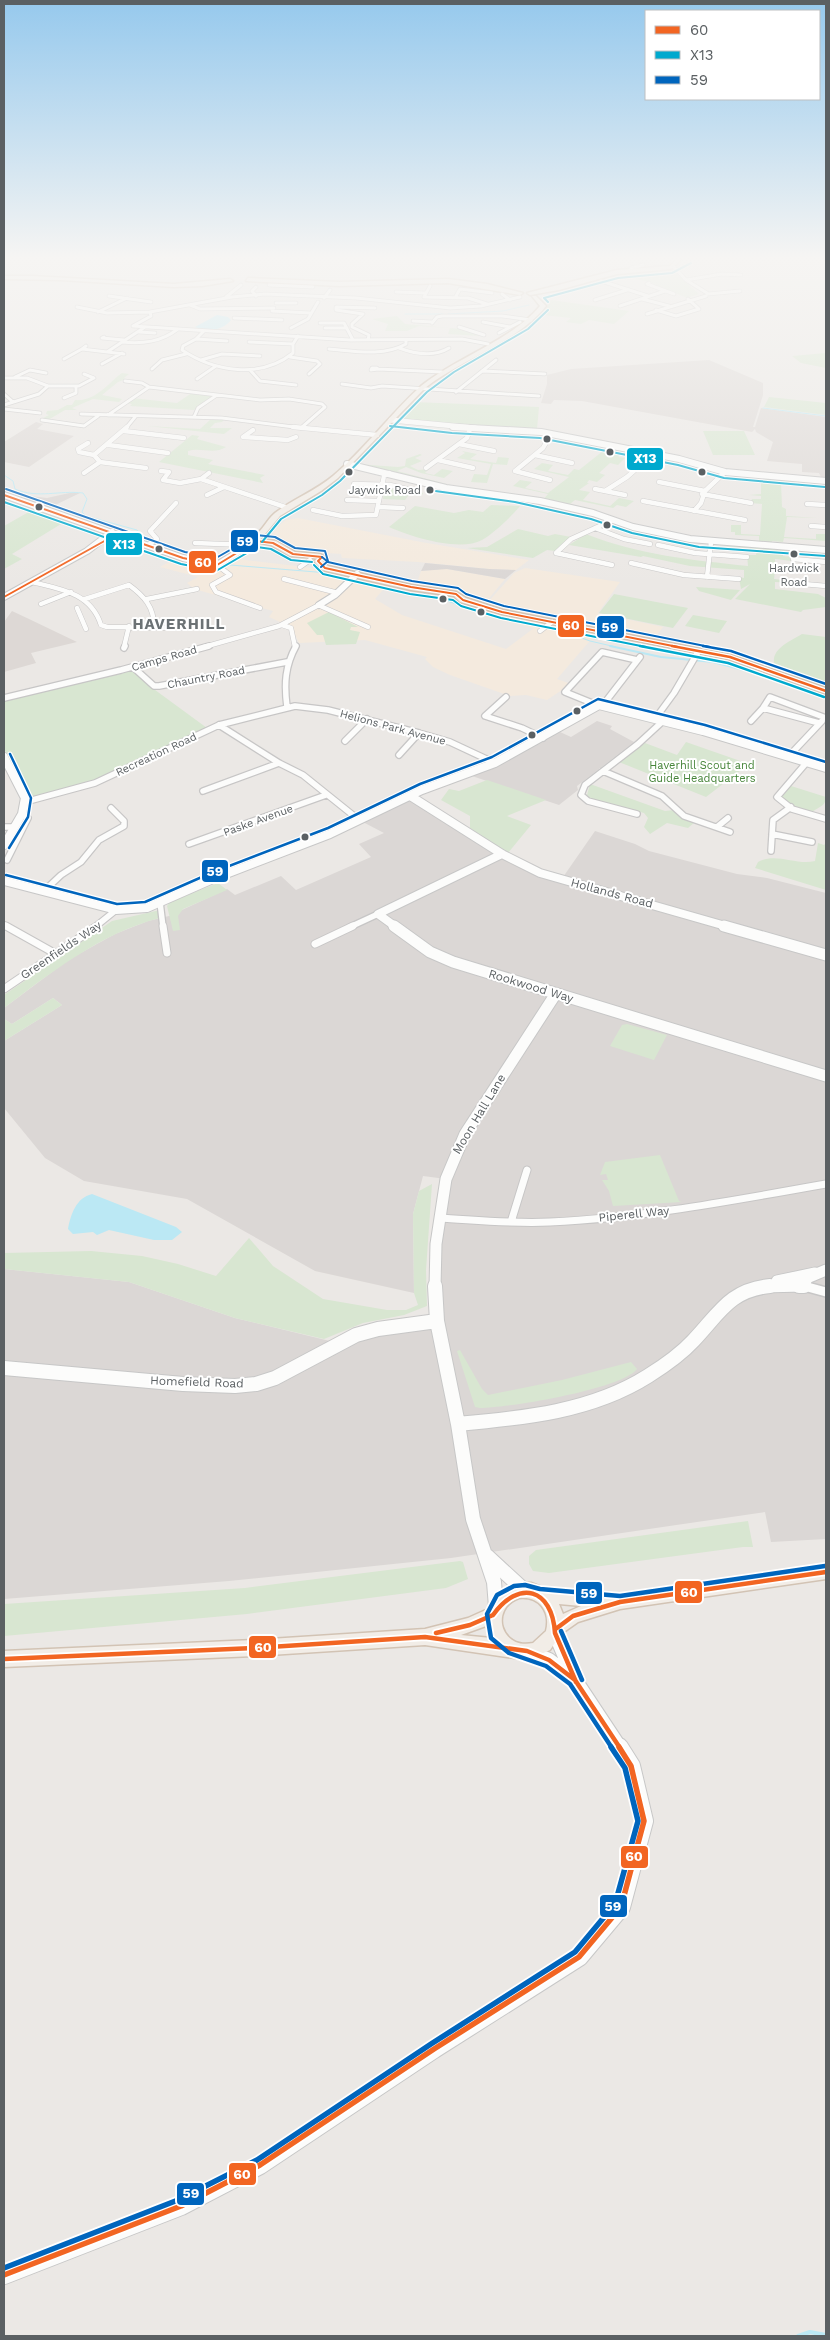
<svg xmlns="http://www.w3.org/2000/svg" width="830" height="2340" font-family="'Work Sans',sans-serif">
  <rect width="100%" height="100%" fill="#ebe8e5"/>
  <path fill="#f4eade" d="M298,518L421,542L529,560L516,570L489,569L418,562L342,558L341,554L296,551L284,545V540L275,537L273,534L275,529L286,520Z
    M176,558L216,568L225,566L237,559L313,568L388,584L375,599L402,615L506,649L534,628L475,614L488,602L514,573L525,568L620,582L598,613L663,627L654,639L600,629L557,679L571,684L547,700L526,695L510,696L450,675L433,667L425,659L427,657L365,640L299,643L291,627L269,617L273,611L194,589L187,583L198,577L160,567Z
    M441,569H447L505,579L486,602L461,597L462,591L416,586L421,571Z"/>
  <path fill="#dbd7d5" d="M74,492L80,493L47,509L21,499L30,496L47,498Z
    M425,563L489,569L516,570L505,579L447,569L421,571Z
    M597,721L612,726L610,729L634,742L577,786L578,790L559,805L472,776L560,732L571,737Z
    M412,797L464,831L561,880L595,831L635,844L649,851L737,874L767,878L826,893V1539L771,1542L765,1512L451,1558L229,1581L4,1599V1269L129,1282L235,1318L338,1343L437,1321L434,1277L446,1179L423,1176L413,1214L414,1293L315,1271L187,1199L84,1181L45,1158L4,1108V1041L62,1005L53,998L12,1024L4,1019V1008L68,960L115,934L148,921L169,916L227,889L235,895L281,876L296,890L371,857L359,844L384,833L359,820Z"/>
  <path fill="#ddd8d5" d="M709,360L763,383V395L753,427H755L761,408L826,417V479H822L819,473L802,472V464L767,461L773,442L756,432L755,429L752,432L582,401L554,400L551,404L541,403L547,384V375L571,369Z
    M36,422L43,424L37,429L74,436L29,467L4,462V442Z
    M12,611L29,619L77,642L31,653L36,663L4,672V622Z"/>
  <path fill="#d8e6d1" d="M671,269L699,294L687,298L649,282L624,276L592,280L620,273Z
    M551,300L629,311L614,324L589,320L581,324L566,322L571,318L543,315Z
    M397,316L405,324L461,329L480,336L448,334L450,328L419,326L407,331H385L388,324L372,319Z
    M826,353V368L801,363L792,356Z
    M122,373L129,374L124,378L126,379L118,382L102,395L122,399L119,402L93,399L72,408L77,410H65L48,420L41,419L49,415L46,414L47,411L58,410L67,405H72L75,400C96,402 110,381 122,373Z
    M193,392L212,396L194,410L130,406L132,404L125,403L132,398L177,403Z
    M769,397L826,403V415L764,407Z
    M413,402L539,407L537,429L499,428L399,419Z
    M211,419H225L222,422L215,423L210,428H232L224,434L147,426L200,429Z
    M703,431H744L755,455H713Z
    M192,435L199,436L197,439L226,447C214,455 201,447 188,451V455L213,460L208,464L265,475L260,478L263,483L159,462Z
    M608,447L649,456L624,451L618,457L625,458L618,465L610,463L599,473L605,475L597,482L589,480L587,483H589L579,490L590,492L583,500L610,506L619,498L634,501L626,507L617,505L613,508L575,500L570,504L597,510L595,511L542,501L548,494L513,486L520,480L532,482L525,488L548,493L569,477L534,469L542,463L553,465L548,471L568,475L574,469L579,470Z
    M462,451L477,454L470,459L496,463L498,457L509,458L507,465L493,464L487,483L471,482L474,474L487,475L491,464L457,458L465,453Z
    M420,454L422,455L415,458L422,461L410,466L418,470L429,469L425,473L434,475L442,469L453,471L444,478L421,473L406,467L397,471L458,487L356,464L398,467L405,466L406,459Z
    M762,478L772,479L767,480L794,479L795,483L781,482L782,507L786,509V516L818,518L787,517L784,537L816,539V534H826V541L784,538L783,542L772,541L771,545L728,540L759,542V536L735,535V532H731V525H741V534L760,535L762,504L751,503L752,499H761V496L749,495L761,494V483L766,480Z
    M385,487L400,491C407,487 416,491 423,493L422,495L408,496L405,500L383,499Z
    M491,505L520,506C512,516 493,534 482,540C460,552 411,537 389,527L415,506L454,513L469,510L483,512Z
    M34,509L66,521L12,554L22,559L4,569V526Z
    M518,529L548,536L555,534L571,537L556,551L547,550L533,558L467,548L487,547Z
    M586,534C639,555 692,560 748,566L747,555H756L757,549L713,545L826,551V553L783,551V556L792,557V561L775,559V566L792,568L794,572L775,571L774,579L792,581V583L775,582V589L818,594L826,598V607L803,610L801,612L735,599L750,584L741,589L739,577L744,578V570L690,566L643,556L641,557L569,545Z
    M696,587L740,590L731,600L699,591Z
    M614,594L688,608L673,628L599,613Z
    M329,612L358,627H351L350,630L360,632L356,644L326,645L323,635H317L307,623Z
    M693,615L727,621L719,633L685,626Z
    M802,634L826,637V685C808,684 787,674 774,663C772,648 791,641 802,634Z
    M131,670L151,687L207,728L94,781L33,797L4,749V701Z
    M686,742L749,764L706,797L619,762L645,743L677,755Z
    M487,780L546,800L507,816L531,825L508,853L470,828V816L441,800L449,789L459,791Z
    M590,784L665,811L674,810L695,822L688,828L667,823L650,834L644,827L648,818L644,813L591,799L587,795Z
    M791,786L826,797C826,807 817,807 811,813C801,809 787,806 781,797Z
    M818,843L824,845L826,843V890L755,868L758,862C776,852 797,866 815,861Z
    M218,883L227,890L183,909L178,916L180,930L173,931L167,906L170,902Z
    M160,910V918C101,933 52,972 4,1008V995L112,921Z
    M53,998L62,1005L4,1041V1019L12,1024Z
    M627,1024L667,1035L654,1060L610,1046L622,1025Z
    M660,1155L679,1201L682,1202L613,1206L609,1191L602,1180H608L606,1174L600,1175L605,1162Z
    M432,1184L426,1270L427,1306L404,1315L363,1323L324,1339L235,1318L129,1282L4,1269V1253L91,1251L142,1256L178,1264L216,1276L249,1238L273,1266L323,1299L387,1310H406L418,1305L414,1293L413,1214L419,1191Z
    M460,1350L482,1389L488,1395L562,1380L631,1362L637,1369C622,1389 508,1408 480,1408L475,1407L457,1351Z
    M748,1521L753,1547H743L549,1573L533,1571L529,1564V1556L536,1550Z
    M460,1561L463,1562L468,1579L446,1588L247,1614L4,1636V1604L245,1588Z"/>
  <path fill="#bbe8f4" d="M217,315L228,317L231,320C222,331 208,332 195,327Z
    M92,1194L176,1227L182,1232L172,1240H154L109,1230L97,1235L93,1232L73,1234L68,1229C71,1214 76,1198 92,1194Z"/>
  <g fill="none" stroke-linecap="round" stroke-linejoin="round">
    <path stroke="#bbe8f4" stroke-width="1" d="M405,314H443
      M448,314L503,311L529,305
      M763,408L826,416
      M4,475L13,481L15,489C38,499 59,490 83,493L87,499L82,512L86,516L137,530L147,541L215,561
      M230,565L341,574
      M414,590L486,614L557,629L590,641L616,647"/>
    <path stroke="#bbe8f4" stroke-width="2" d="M610,646L661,657L713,662L763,675L826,698"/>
    <path stroke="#bbe8f4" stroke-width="4" d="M798,2336L810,2332L826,2335"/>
    <g stroke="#c7c6c6" stroke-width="4.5">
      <path id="street-far4" d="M673,266L686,280L707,293
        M631,268L643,265
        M686,280L722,274L741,275
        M601,281L648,296
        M649,283L647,284L674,294
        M269,285L313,287
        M256,287L252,291L256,296
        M396,292L425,293
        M502,294L510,300
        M708,294L740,291
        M109,296L151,302
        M226,297L241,285
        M424,297L468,298L487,304
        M424,297L430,286
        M324,298L330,290
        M458,298L456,296L460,289L492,293
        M642,299L669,306
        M595,300L627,290
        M276,303H296
        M190,305L200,309L274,308
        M620,306L665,291
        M77,307L107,313L150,312
        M656,310L676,316L699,309L688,299
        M272,311L310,313
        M98,312L127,298
        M647,314L706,296
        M234,318L282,320
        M413,321L433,322
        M483,322L510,327
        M320,323H344L353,340
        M432,323L437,317L442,316H502L531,320
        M133,326L151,316L150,312L232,297L265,294L356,298L450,308L481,306L520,297
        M133,326L350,340L462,339L488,344
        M459,327L484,335
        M291,328L308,319L318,302
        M325,328H347
        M204,331L196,339L183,346L182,350C215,372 261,379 293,353V344L298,336
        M139,332L155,333
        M499,333L520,322
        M104,337L102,338L124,340
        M196,339L227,341
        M368,340L369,335L352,327V324L363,314L336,310V307L375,308
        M122,342C143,344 161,342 178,329
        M249,342L293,344
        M86,346L82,349L124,354
        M399,348C415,354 434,357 449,348
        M329,349C354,351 383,357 406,344V340
        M107,352L145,327
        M290,357L317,361L320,364L309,374
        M64,359L82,349
        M201,360L222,354L260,356
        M102,364L122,353
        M372,368H377L378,369L371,370Z
        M152,369L162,360L186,354
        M378,369L442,372
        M250,370L260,381L296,385
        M482,371L545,374
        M15,377L30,370L46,373
        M4,378H27L48,386L39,394L4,405
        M197,379L216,366
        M125,381L142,383L149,387L260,400L289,399L322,404L325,407L301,428
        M342,384L371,388L382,386L539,396
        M48,386H79L94,378L84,374
        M456,392L496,360
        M4,394L13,402
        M64,398L76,393V386
        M4,409L40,413
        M81,414L222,418L302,428
        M108,415L149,387
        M194,417L198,408L217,395
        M42,420L84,426L98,416
        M126,428L135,417"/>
    </g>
    <g stroke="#c7c6c6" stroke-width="5.5">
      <path id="street-far3" d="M293,427L377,435
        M253,430L243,437L288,440L296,437
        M124,431L184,438
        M459,444L494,451
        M109,445L168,453
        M94,455L127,427
        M535,455L572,463
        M438,460L473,468
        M100,462L146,468
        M426,468L467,438L470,429
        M161,471L169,472L163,480L180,483L201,479
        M84,473L100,462L94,455L79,452L78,449L88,443
        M209,473L201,479L288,508
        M550,480L515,471L543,448L551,434
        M659,482L705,491
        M354,484L390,485L411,490
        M595,489L625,495
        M605,491L627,477L653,454
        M702,494L751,503
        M207,495L224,487
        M347,500L379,501
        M643,501L745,520
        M807,504L826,505
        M378,507L403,508
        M313,510L342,516L376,515L384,476L389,473
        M694,511L701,503L705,491L725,472
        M811,526L826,527
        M595,528L624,539L650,544
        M195,543L247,545
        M148,545L157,539L150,531L176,503
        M658,545L695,553L747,557
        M556,553L571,539L613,520
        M556,553L612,565
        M793,559L826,562
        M631,563L684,575L739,579
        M217,565L230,575L212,585L216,592L260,608
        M300,567L310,560
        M707,577L711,542
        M284,579L338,593
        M32,582C61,589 91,593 101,625L107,627L189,628
        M792,583L826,586
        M85,599L129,585C144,596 154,607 154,626
        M147,599L197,589
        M41,604L71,592
        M318,605L368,627
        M77,608L86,629
        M282,625L291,628L295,647
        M540,631L552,622
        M124,647L129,626
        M204,647L279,626L319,605"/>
    </g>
    <g stroke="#c7c6c6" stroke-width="8">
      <path id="street-far2" d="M124,648L125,646
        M133,667L154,686H159L287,662
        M506,697L485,716L522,728L543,738
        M4,698L121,670L209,646
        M597,705L565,692L602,652L637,660
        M603,705L640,657
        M287,707C284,684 285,666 296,646
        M763,708L770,697L826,718
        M655,719L674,693L698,652
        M751,721L763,708L819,723
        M219,725L279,763L303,775L359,820
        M345,741L367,719
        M399,755L419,733
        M789,756L822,721
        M807,762L777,797L792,809L826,819
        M603,771L662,796L684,816L730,832
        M203,791L279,763
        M25,802L95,783L219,725L295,706L328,710L419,733L450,742L495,763
        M637,814L588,801L581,795L585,785L638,744L663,721
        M4,827H14
        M717,827L728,818
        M772,834L812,842
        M189,844L326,795
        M771,851L773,820L791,807
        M7,860L28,818L22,814
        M44,891L61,875L81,862L99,840L124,826V821L111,808
        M160,902L163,927
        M4,925L8,927
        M95,927L116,910
        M350,927L378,914"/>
    </g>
    <g stroke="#c7c6c6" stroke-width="9">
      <path id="street-far1" d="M6,926L56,954
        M163,926L167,953
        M315,944L353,926
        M4,989L97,926
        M439,1218C476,1220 513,1224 550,1222C643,1218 735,1200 826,1184
        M511,1222L527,1170
        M804,1286L807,1287"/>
    </g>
    <g stroke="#c7c6c6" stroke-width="12">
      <path id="street" d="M804,1286L826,1292"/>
    </g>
    <g stroke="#c7c7c7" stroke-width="6">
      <path id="secondary-far5" d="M391,420L475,428"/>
    </g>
    <g stroke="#c7c7c7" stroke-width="8">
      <path id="secondary-far4" d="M453,427L541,432L679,459L725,472L826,481
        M347,464L446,488L540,501L593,513L633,527L690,539L826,550
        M4,495L183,558L217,565L256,541
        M4,597L87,551L112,532
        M319,605L335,595L357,574"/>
    </g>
    <g stroke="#c7c7c7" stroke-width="10">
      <path id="secondary-far3" d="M4,757L25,798L22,814L4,845
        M412,797L502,854L540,873L729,927
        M4,881L116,910L147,908L213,879L330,834L422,790L495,763L599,705L703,731L826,768
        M396,927L378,914L502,854"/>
    </g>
    <g stroke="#c7c7c7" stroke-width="13">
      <path id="secondary-far2" d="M394,926L430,952L453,962L826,1076
        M724,926L826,955
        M777,1281L815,1273
        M435,1287L436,1244L446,1179L465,1134L555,995
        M761,1287L804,1286L807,1278L826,1270"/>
    </g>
    <g stroke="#c7c7c7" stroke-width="16">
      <path id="secondary-far1" d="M435,1286L437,1321L458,1424L473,1519L494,1582L496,1607
        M799,1286H804
        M4,1368L183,1384L235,1386L256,1384L275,1378L356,1335L378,1329L437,1321
        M458,1424C523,1418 591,1412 648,1376C664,1366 680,1355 693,1341C719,1314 729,1290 770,1286
        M487,1556L525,1591
        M555,1633L575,1680L620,1748
        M527,1651L549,1660L573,1679"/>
    </g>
    <g stroke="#c7c7c7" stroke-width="20">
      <path id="secondary" d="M4,2275L181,2206L260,2165L434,2049L579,1957L621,1907L644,1821L631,1766L619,1747"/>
    </g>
    <g stroke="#d2c3b4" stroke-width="3">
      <path id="primary" d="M677,259L681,260L671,269L617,274L559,290L530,295L527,293L617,270L670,266Z
        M32,276L174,284L230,279L233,281L202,286L174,287L60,280L4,279V276Z
        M248,278L339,282L448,279L487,284L523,293L520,295L448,283L339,286L246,281Z
        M532,296H536L546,306C518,342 461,359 425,388L338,478L321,491L280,516L261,539L276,541L295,552L320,554L327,558L323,562L328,566L411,585L456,592L466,598L503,610L730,655L826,688V694L728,659L502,614L460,602L454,596L411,590L322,570L314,561L318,558L290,556L271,545L252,541V537C262,533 266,520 275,513C293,499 315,491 333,476C365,449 390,414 421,386C457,357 512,340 540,306Z
        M826,1565V1579L620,1609L578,1622L561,1634L550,1650L528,1660L425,1645L254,1656L4,1667V1651L254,1640L425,1629L468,1618L488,1609L500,1592L522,1583H531L544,1588L609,1594L615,1596ZM519,1598C539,1596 551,1611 546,1631L533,1643C501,1650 489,1609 519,1598ZM559,1604L581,1606L563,1614ZM486,1626L491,1638L461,1635Z"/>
    </g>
    <use href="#street-far4" stroke="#fcfcfb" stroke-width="3"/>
    <use href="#street-far3" stroke="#fcfcfb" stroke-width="4.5"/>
    <use href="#street-far2" stroke="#fcfcfb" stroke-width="5.5"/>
    <use href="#street-far1" stroke="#fcfcfb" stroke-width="7"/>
    <use href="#street" stroke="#fcfcfb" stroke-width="9"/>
    <use href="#secondary-far5" stroke="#fcfcfb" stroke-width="5"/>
    <use href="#secondary-far4" stroke="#fcfcfb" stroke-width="6"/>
    <use href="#secondary-far3" stroke="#fcfcfb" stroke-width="8"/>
    <use href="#secondary-far2" stroke="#fcfcfb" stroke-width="11"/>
    <use href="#secondary-far1" stroke="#fcfcfb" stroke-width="14"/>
    <use href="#secondary" stroke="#fcfcfb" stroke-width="18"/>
    <use href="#primary" fill="#f2ede7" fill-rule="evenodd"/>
    <g stroke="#fff" stroke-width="4">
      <path id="bus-1-far3" d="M4,495L183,558L217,565L256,541L273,543L293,554L322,557L318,561
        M318,561L325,568L411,587L456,594L463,600L502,612L678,647
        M4,597L117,534"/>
    </g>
    <g stroke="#fff" stroke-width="5">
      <path id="bus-1-far2" d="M672,646L730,657L826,691"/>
    </g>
    <g stroke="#fff" stroke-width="8">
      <path id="bus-1-far1" d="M493,1615C519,1579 552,1588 555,1633
        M557,1628L573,1616L620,1602L826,1572
        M436,1633L470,1625L493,1615
        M555,1633L576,1682
        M4,1659L254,1648L425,1637L527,1651L549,1660L575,1680L620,1748"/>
    </g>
    <g stroke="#fff" stroke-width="9">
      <path id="bus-1" d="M4,2275L181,2206L260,2165L434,2049L579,1957L621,1907L644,1821L631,1766L619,1747"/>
    </g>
    <g stroke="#fff" stroke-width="4">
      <path id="bus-2-far1" d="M548,302L544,298L618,278L672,273L691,263
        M390,426L452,433L540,438L678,465L724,478L825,487
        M428,490L515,502L591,519L632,533L699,547L826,556
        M4,502L181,564L216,571L257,547L271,549L291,560L312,562
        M262,542L281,519L322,495L340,481L427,392L454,372L528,329L548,310
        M314,565L323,574L410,594L453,600L461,606L501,618L646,647"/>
    </g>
    <g stroke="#fff" stroke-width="5">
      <path id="bus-2" d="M640,646L728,663L824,697"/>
    </g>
    <g stroke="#fff" stroke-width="4">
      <path id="bus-3-far3" d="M6,489L185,552L216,558L256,535L275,537L295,548L325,551L328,561L321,567
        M322,557L328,562L412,581L458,588L466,594L504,606L710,647"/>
    </g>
    <g stroke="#fff" stroke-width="5">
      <path id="bus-3-far2" d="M703,646L731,651L826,684
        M9,848L28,817L31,798L10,754
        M6,875L117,904L145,902L211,873L328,828L420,784L492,757L598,699L705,725L826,762"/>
    </g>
    <g stroke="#fff" stroke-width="8">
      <path id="bus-3-far1" d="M561,1631L582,1680
        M612,1748L570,1684L546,1666L509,1653L491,1638L487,1614L497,1595L514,1586L525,1585L540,1589L620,1596L825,1566"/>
    </g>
    <g stroke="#fff" stroke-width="9">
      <path id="bus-3" d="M4,2268L178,2200L257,2160L431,2044L575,1952L615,1904L638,1821L625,1768L611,1747"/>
    </g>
    <use href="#bus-1-far3" stroke="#f26522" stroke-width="2"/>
    <use href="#bus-1-far2" stroke="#f26522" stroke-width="2.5"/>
    <use href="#bus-1-far1" stroke="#f26522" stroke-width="4.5"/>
    <use href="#bus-1" stroke="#f26522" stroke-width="5.5"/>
    <use href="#bus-2-far1" stroke="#00a9ce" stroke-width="2"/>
    <use href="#bus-2" stroke="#00a9ce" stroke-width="2.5"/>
    <use href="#bus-3-far3" stroke="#0065bd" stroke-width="2"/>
    <use href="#bus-3-far2" stroke="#0065bd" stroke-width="2.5"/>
    <use href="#bus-3-far1" stroke="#0065bd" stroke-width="4.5"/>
    <use href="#bus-3" stroke="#0065bd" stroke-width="5.5"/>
  </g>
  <linearGradient id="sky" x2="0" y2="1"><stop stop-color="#96c9ed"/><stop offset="0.44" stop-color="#f6f5f3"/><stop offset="1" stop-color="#f6f5f3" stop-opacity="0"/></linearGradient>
  <rect width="830" height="585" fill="url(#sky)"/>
  <g fill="#5b6063" stroke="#fff" stroke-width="2">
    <circle cx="547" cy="439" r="4.5"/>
    <circle cx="610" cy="452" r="4.5"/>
    <circle cx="349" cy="472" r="4.5"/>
    <circle cx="702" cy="472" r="4.5"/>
    <circle cx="430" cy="490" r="4.5"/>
    <circle cx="39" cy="507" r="4.5"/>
    <circle cx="607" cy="525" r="4.5"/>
    <circle cx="159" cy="549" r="4.5"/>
    <circle cx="794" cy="554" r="4.5"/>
    <circle cx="443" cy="599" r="4.5"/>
    <circle cx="481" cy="612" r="4.5"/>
    <circle cx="577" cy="711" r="4.5"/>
    <circle cx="532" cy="735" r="4.5"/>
    <circle cx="305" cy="837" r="4.5"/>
  </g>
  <g text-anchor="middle" stroke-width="4" stroke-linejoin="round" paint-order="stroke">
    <g font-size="11" fill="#5b6063" stroke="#fff" text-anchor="end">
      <text x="421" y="494">Jaywick Road</text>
      <text x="794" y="572" text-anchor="middle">Hardwick<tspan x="794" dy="14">Road</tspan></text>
    </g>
    <g font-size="11" fill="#5b6063" stroke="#fff">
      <text transform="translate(164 658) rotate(-16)" y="4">Camps Road</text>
      <text transform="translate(206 677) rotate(-11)" y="4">Chauntry Road</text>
      <text transform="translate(393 727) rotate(15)" y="4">Helions Park Avenue</text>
      <text transform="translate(156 754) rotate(-25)" y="4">Recreation Road</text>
      <text transform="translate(258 820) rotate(-20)" y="4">Paske Avenue</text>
    </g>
    <g font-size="11" fill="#468439" stroke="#fff">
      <text x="702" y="769">Haverhill Scout and<tspan x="702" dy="13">Guide Headquarters</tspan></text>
    </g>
    <g font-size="12" fill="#5b6063" stroke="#fff">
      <text transform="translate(612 893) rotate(15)" y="4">Hollands Road</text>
      <text transform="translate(61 950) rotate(-34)" y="4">Greenfields Way</text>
      <text transform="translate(531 986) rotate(17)" y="4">Rookwood Way</text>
      <text transform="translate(479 1114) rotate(-59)" y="4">Moon Hall Lane</text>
      <text transform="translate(634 1214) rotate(-6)" y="4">Piperell Way</text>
      <text transform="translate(197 1382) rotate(2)" y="4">Homefield Road</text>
    </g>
    <g font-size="15" font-weight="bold" letter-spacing="1" fill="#6c7275" stroke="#fff">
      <text x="179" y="629">HAVERHILL</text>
    </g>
  </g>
  <g stroke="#fff" stroke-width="2">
    <rect x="626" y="447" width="38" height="24" rx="5" fill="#00a9ce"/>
    <rect x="230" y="529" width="29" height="24" rx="5" fill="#0065bd"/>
    <rect x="105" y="532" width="38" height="24" rx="5" fill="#00a9ce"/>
    <rect x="188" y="550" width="29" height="24" rx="5" fill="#f26522"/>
    <rect x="557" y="614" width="28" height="24" rx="5" fill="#f26522"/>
    <rect x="596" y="615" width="29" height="24" rx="5" fill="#0065bd"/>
    <rect x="201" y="859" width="28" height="24" rx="5" fill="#0065bd"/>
    <rect x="674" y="1580" width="29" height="24" rx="5" fill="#f26522"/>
    <rect x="575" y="1581" width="28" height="24" rx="5" fill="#0065bd"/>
    <rect x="248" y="1635" width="29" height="24" rx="5" fill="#f26522"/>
    <rect x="620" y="1845" width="29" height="24" rx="5" fill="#f26522"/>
    <rect x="599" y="1894" width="29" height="24" rx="5" fill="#0065bd"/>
    <rect x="228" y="2162" width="29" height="24" rx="5" fill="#f26522"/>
    <rect x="176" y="2182" width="29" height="24" rx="5" fill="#0065bd"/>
  </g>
  <g font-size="14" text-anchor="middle" font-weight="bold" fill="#fff">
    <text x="645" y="463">X13</text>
    <text x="245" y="546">59</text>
    <text x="124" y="549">X13</text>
    <text x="203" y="567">60</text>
    <text x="571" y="630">60</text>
    <text x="610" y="632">59</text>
    <text x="215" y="876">59</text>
    <text x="689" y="1597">60</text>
    <text x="589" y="1598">59</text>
    <text x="263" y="1652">60</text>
    <text x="634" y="1861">60</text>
    <text x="613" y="1911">59</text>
    <text x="242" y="2179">60</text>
    <text x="191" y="2198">59</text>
  </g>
  <rect width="830" height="2340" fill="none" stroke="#5b6063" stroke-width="10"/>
  <rect x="645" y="10" width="175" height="90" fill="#ffffff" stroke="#bdbfc1"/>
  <rect x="655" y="26" width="25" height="8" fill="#f26522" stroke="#bdbfc1"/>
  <text x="690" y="35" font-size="15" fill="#5b6063">60</text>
  <rect x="655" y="51" width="25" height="8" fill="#00a9ce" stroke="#bdbfc1"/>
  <text x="690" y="60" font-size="15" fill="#5b6063">X13</text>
  <rect x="655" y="76" width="25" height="8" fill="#0065bd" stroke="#bdbfc1"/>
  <text x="690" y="85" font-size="15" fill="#5b6063">59</text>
</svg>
